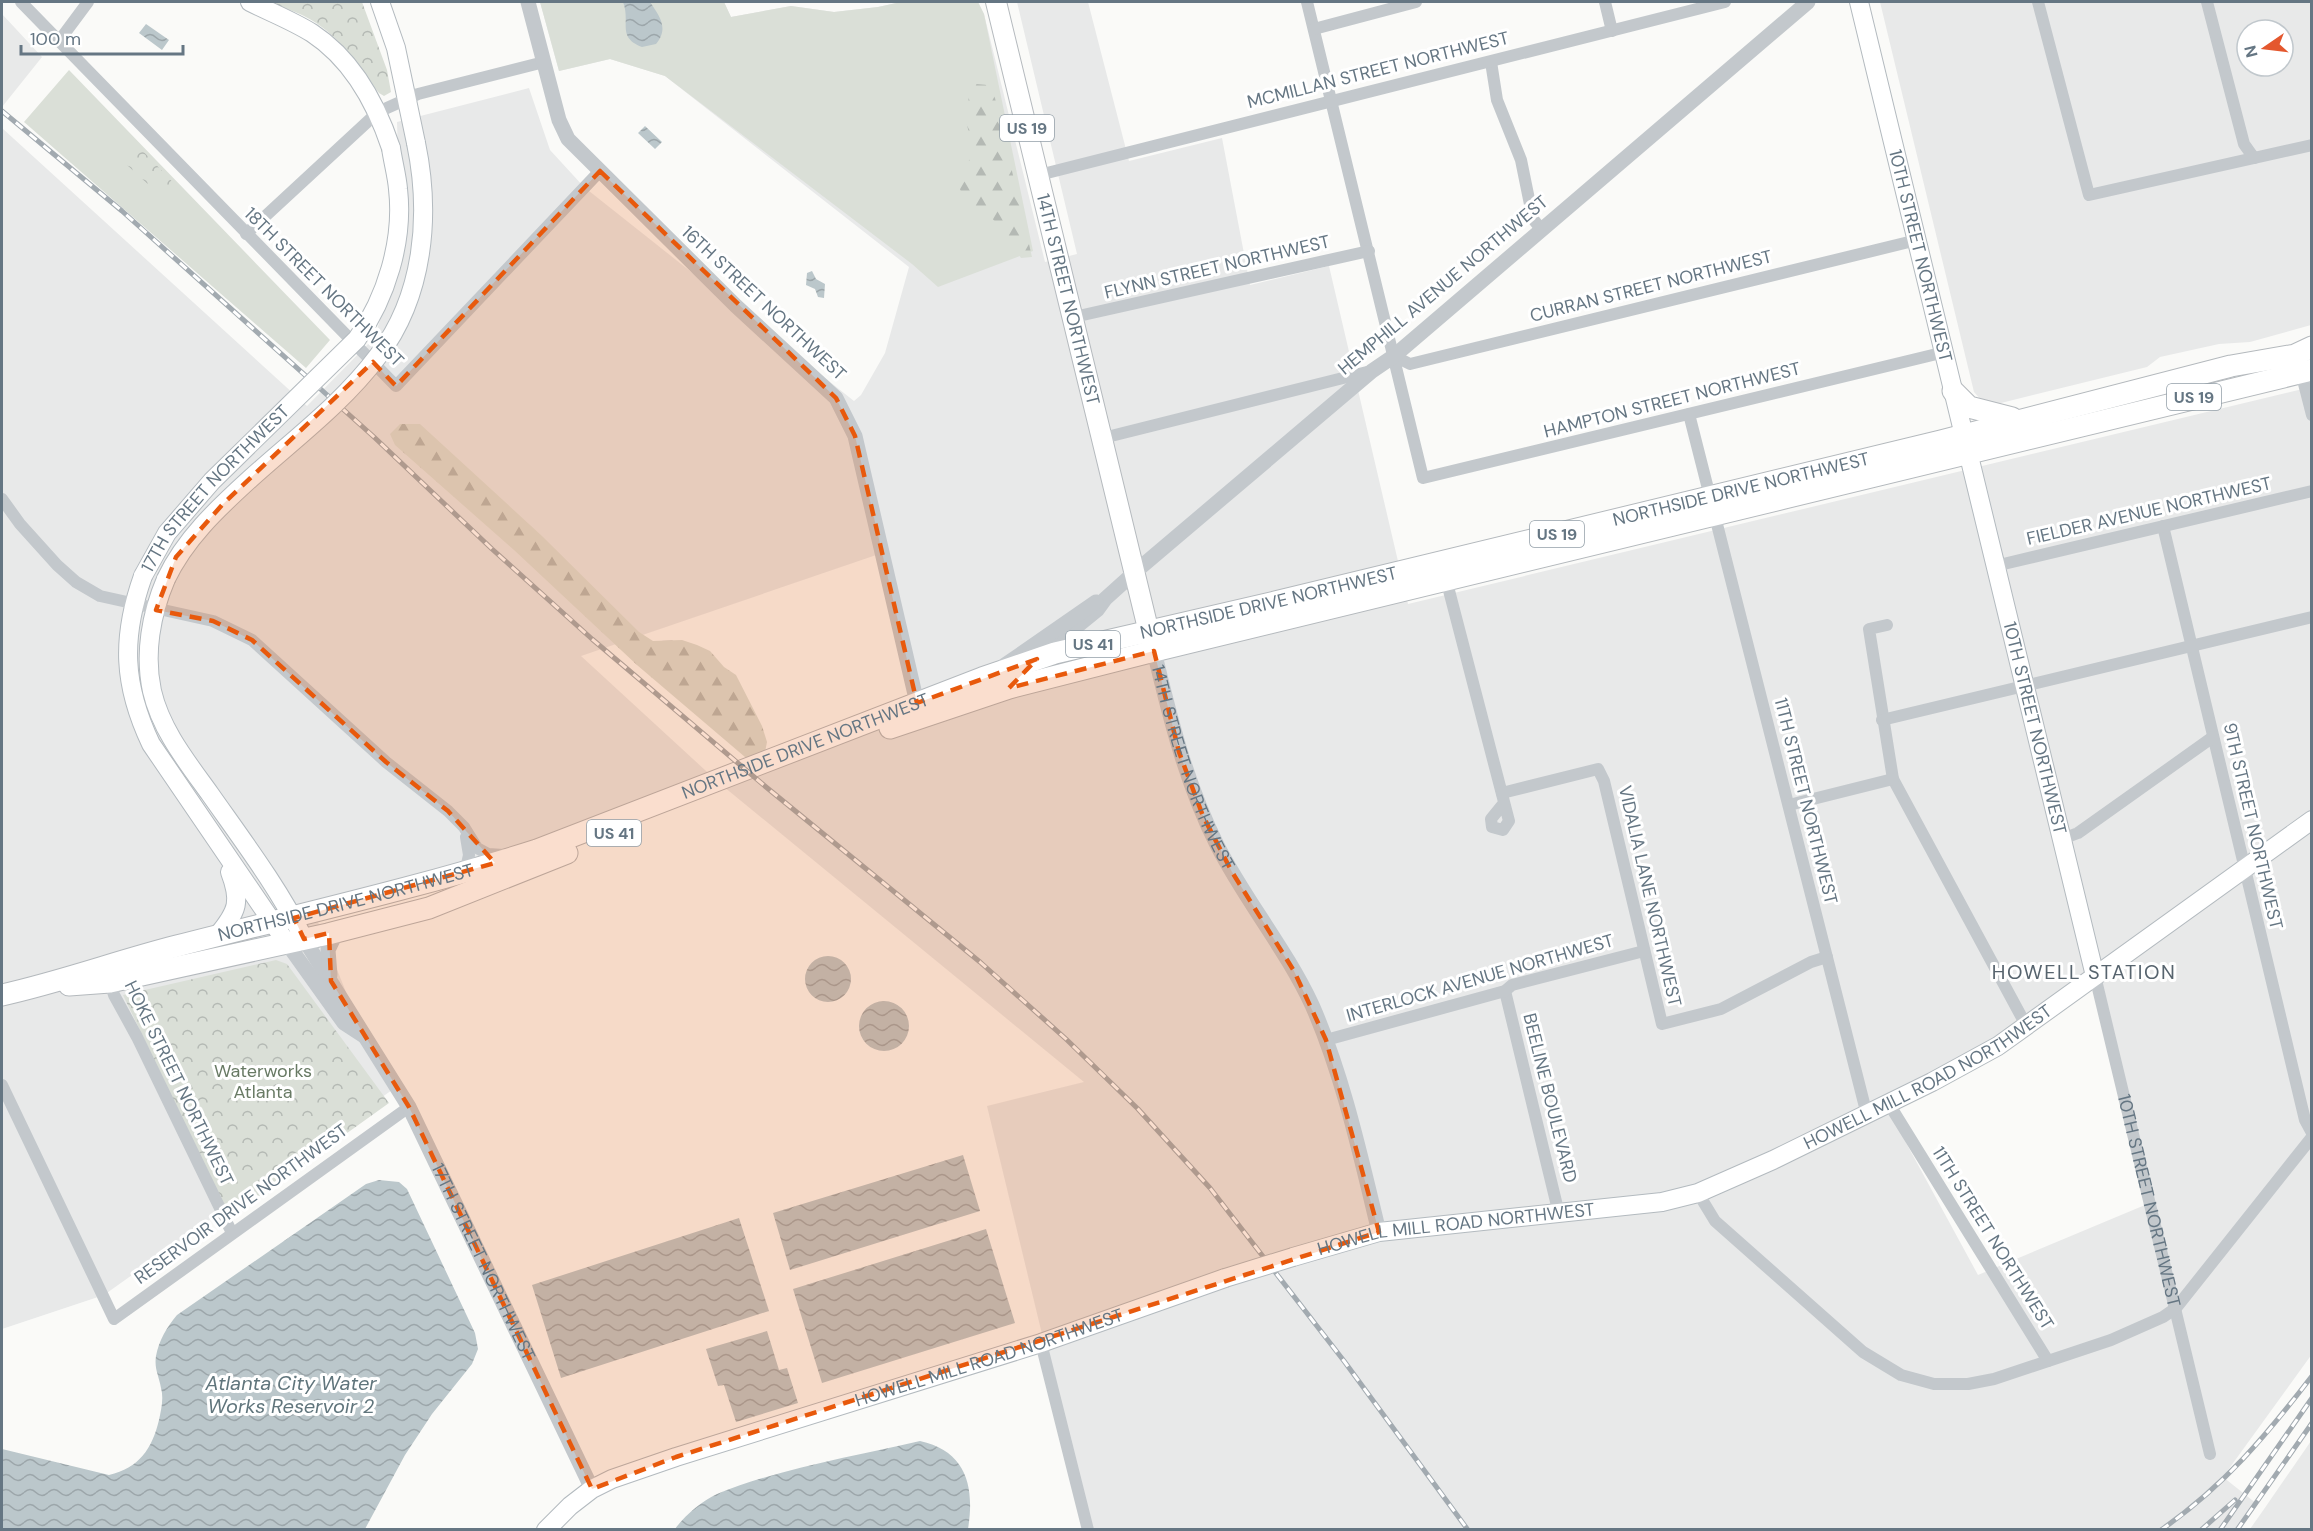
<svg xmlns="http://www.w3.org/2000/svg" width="2313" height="1531" font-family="'DM Sans',sans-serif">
  <defs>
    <pattern id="forest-firs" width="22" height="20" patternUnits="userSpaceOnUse" patternTransform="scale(1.5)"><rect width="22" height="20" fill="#dadfd7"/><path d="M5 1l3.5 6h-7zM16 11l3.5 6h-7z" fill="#b4b9b4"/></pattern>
    <pattern id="park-crowns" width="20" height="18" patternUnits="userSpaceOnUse" patternTransform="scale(1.5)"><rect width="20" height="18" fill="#dadfd7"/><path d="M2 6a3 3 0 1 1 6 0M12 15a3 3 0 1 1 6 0" fill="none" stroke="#b4b9b4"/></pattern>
    <pattern id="water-waves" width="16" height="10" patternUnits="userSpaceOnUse" patternTransform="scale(1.5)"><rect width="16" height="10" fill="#bbc7cb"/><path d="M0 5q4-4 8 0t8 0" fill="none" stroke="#9ca6aa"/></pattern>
  </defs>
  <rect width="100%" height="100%" fill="#fafaf8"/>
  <path fill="#e8e9e9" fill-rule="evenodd" d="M540,2H724L731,17L791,6L834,12L878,7L901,2H978L984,14L1045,262L1077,254L1017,2H1088L1129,161L1222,138L1250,285L1329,266L1408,604L2311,387L2312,1354L2223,1477L2257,1504L2239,1530L1089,1529L987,1106L1084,1082L718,782L557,844L312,907L354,1012L392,1090L104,1295L2,1329V128L307,406L374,338L396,273L399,190L397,122L529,88L550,150L584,187L854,401L861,395L885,353L909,267L665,76L610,59L559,71ZM885,552L916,705L718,782L581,656ZM2091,976L2145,1205L1978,1275L1886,1106Z
    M1880,2H2311V325L2250,342L2219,344L2160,357L2147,367L1997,404L1982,401L1974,392ZM2247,30H2283V66H2247Z
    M2,14L42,57L2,107Z
    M2311,1441V1529H2250L2262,1512Z"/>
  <path fill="#dadfd7" d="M540,2H724L731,17L791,6L834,12L878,7L901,2H978L984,14L1033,251L938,287L912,264L665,76L610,59L559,71Z
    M69,70L330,340L306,368L24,122Z"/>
  <path fill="url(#forest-firs)" d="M976,84L988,85L995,98L1032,257L1021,258C1004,233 994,212 965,201L957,182L972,155V145L966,121L969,95Z
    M400,424H420L542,536L639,632L653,641L682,640L697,645L710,651L724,667L736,675L762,726L767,742L765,752L755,759L745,757L637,665L514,550L395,445L390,434Z"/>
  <path fill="url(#park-crowns)" d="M269,2H362L387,70L391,92L384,96L379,93C358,65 337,32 304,16C293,10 281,8 269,2Z
    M142,150L181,191L173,199L150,186L127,165Z
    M276,960L287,964L389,1103L230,1217L123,995Z"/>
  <path fill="url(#water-waves)" d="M623,2H650C660,17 669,28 656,44L642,47C616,37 631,22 623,2Z
    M146,24L169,40L162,50L139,33Z
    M645,126L662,142L655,149L638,133Z
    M812,271L816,279L825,284L824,298L818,297L815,289L806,285L807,273Z
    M805 979a23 23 0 1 1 46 0a23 23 0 1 1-46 0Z
    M859 1026a25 25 0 1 1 50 0a25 25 0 1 1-50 0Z
    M963,1155L980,1211L790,1270L773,1213Z
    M379,1180L399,1182L407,1189L475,1333L478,1349L472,1364L432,1414L405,1455L365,1529H2V1449L109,1475C139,1468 152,1449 159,1420C161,1410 164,1399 161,1388C159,1376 154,1369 156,1356C159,1340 167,1327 177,1315L366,1184Z
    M739,1218L769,1311L561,1378L532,1285Z
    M986,1229L1015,1323L822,1383L793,1289Z
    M767,1331L779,1370L787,1368L798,1403L736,1422L724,1385L718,1386L706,1349Z
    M920,1441C966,1451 975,1486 968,1529H675C684,1516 702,1501 717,1494C777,1469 856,1456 920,1441Z"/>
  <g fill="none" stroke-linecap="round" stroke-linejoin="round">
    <g stroke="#b3babf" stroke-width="20">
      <g id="secondary">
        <path d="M250,2C270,12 293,21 312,33C353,60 376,103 391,148"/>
        <path d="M380,2L396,48L416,143"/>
        <path id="s4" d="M1859,2L2095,976"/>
        <path d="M143,576C121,638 123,685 151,744L286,942"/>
        <path d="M166,579C151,614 144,654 152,691C161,730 187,762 210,794C243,841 278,887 304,939"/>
        <path d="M218,935C238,911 241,901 230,872"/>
        <path id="s5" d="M1293,1257L1379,1232L1662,1202L1698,1193L1773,1160L1932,1082L1998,1046L2312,820"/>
        <path id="s6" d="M546,1530L570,1506L592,1489L612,1479L676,1457L1041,1343L1225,1278"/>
      </g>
    </g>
    <g stroke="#b5babe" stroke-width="22">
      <g id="primary">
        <path id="s7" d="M996,2L1152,645"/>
      </g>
    </g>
    <g stroke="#b4b9bd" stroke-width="23">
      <g id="trunk">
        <path d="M1953,391L1969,407L2012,418"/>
        <path d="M890,728L1009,688L1154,651L2312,370"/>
        <path d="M69,985L110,982L328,934L429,908L567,853"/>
        <path id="s8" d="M2,995C61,982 118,961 177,946C297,915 418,888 537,850L982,678L1055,653L1275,602L1941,441L2231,366L2295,355L2312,347"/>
      </g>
    </g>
    <g stroke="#c3c8cc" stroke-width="12">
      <path d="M21,2L396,386L600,171"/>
      <path d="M1307,2L1423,478L1945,352"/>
      <path d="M1605,2L1612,31"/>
      <path d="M2038,2L2089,195L2312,145"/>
      <path d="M2207,2L2244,144L2254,158"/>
      <path d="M1314,29L1416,2"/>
      <path d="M59,41L88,2"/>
      <path d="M1491,62L1497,100L1521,160L1533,219L1541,229"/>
      <path d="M1039,175L1725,2"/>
      <path d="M246,234L378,112L418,94L544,62"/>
      <path d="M1074,317L1369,251"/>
      <path d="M1394,356L1410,364L1917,240"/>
      <path d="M2301,372L2312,415"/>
      <path d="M1689,414L1867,1115"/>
      <path d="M1103,438L1371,371"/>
      <path d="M2,499L20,524L57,565L76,582L100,596L213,621L252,640L386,762L448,811L464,827L477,848L488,854L503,855"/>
      <path d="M2163,526L2305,1120L2312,1133"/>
      <path d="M1995,566L2312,491"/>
      <path d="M1446,579L1509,821L1503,830L1492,827L1491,819L1504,803"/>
      <path d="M1887,625L1869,629L1893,779L2027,1027"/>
      <path d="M1882,720L2312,617"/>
      <path d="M1502,793L1598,769L1604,781L1662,1024L1721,1009L1811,962L1827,957"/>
      <path d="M1789,805L1893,779"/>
      <path d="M2062,839L2078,833L2213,737"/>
      <path d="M465,873L469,855L466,837"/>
      <path id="s1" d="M2095,976L2210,1454"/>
      <path d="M110,982L114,995L137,1037L232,1233"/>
      <path d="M1505,991L1559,1214"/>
      <path d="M1326,1040L1505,991L1512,985L1644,951"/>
      <path d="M2,1085L114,1319L409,1107"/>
      <path d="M1889,1104L2048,1361"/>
      <path d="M1698,1193L1715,1221L1863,1352L1901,1375L1934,1384H1968L1994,1379L2111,1340L2163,1317L2176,1308L2312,1137"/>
      <path d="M1041,1343L1088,1530"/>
    </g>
    <g stroke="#c3c8cc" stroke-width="15">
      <path d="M528,2L559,120L568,139L736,306L836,398L855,436L917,703"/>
      <path id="s2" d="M1154,651C1170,718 1186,783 1217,845C1245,900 1286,949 1312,1005C1343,1075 1361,1158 1379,1232"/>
      <path d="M1043,654L1097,610L1105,599L1135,572L1372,371L1394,356L1808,2"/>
      <path d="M1005,665L1096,602"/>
      <path id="s3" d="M304,939L409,1107L592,1489"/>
      <path d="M286,942L344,1023L364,1036"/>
      <path d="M330,975L328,950L337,931"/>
    </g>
    <use href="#secondary" stroke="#fff" stroke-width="18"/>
    <use href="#primary" stroke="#fff" stroke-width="20"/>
    <use href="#trunk" stroke="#fff" stroke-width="21"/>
    <g stroke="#a2aab0" stroke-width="5">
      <path id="rail" d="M2,111L122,211L374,437L492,549L592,639L766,787L980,962L1066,1039L1138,1109L1210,1188L1344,1361L1468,1530
        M2161,1530C2224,1486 2266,1436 2312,1376
        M2201,1530L2235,1500
        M2220,1530L2312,1398
        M2237,1530L2312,1423"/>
    </g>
    <use href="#rail" stroke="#fff" stroke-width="3" stroke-dasharray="9" stroke-linecap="butt"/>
    <g stroke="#b3babf" stroke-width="20" stroke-linecap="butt">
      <g id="secondary-bridge">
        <path id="s9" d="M143,576L167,533L212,481L357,339C386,298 404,241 398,189C397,176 393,162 391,148"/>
        <path d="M166,579C185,539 217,509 250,479C293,440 343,403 378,356C424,296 431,215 416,143"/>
        <path d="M1225,1278L1293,1257"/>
      </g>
    </g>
    <use href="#secondary-bridge" stroke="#fff" stroke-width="18"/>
  </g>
  <path fill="#e8590c" fill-opacity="0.2" stroke="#e8590c" stroke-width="4.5" stroke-dasharray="12 8" stroke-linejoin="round" d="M600,171L836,398L855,436L917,703L1037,659L1009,688L1154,651L1179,752L1203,816L1232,872L1294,971L1326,1040L1379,1232L676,1457L592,1489L409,1107L331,981L329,933L304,939L294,918L495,863L448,811L386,762L252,640L213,621L156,610L176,557L222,505L373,362L396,386Z"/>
  <g text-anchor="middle" stroke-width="6" stroke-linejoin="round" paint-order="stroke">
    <g fill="#fff" stroke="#939fa8" stroke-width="1.5">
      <rect x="1000" y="115" width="54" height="26" rx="4.5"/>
      <rect x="2167" y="384" width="54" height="26" rx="4.5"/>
      <rect x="1530" y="521" width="54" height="26" rx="4.5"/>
      <rect x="1066" y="631" width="54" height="26" rx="4.5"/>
      <rect x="587" y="820" width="54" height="26" rx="4.5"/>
    </g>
    <g font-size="16" font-weight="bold" fill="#657683">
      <text x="1027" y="134">US 19</text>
      <text x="2194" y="403">US 19</text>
      <text x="1557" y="540">US 19</text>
      <text x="1093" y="650">US 41</text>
      <text x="614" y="839">US 41</text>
    </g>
    <g font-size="18" fill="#657683" stroke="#fff">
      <text transform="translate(1378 70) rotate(-14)" y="6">MCMILLAN STREET NORTHWEST</text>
      <text dy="6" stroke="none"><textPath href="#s4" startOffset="261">10TH STREET NORTHWEST</textPath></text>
      <text transform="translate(1217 267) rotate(-13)" y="6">FLYNN STREET NORTHWEST</text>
      <text transform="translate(1443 285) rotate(-40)" y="6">HEMPHILL AVENUE NORTHWEST</text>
      <text transform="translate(1651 286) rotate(-14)" y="6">CURRAN STREET NORTHWEST</text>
      <text transform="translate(324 287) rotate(45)" y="6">18TH STREET NORTHWEST</text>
      <text dy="6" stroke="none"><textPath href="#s7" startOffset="306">14TH STREET NORTHWEST</textPath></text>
      <text transform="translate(764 303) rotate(43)" y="6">16TH STREET NORTHWEST</text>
      <text transform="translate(1672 400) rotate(-14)" y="6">HAMPTON STREET NORTHWEST</text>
      <text dy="6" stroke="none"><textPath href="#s8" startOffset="1814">NORTHSIDE DRIVE NORTHWEST</textPath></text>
      <text dy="6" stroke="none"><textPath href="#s9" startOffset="114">17TH STREET NORTHWEST</textPath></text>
      <text transform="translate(2149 511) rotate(-13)" y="6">FIELDER AVENUE NORTHWEST</text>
      <text dy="6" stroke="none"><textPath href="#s8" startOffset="1328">NORTHSIDE DRIVE NORTHWEST</textPath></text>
      <text dy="6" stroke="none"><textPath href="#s4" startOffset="747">10TH STREET NORTHWEST</textPath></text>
      <text dy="6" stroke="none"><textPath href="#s8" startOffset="842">NORTHSIDE DRIVE NORTHWEST</textPath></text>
      <text dy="6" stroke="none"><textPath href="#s2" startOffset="123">14TH STREET NORTHWEST</textPath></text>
      <text transform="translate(1806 801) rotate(76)" y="6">11TH STREET NORTHWEST</text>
      <text transform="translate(2253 826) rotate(77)" y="6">9TH STREET NORTHWEST</text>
      <text transform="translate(1650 896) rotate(77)" y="6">VIDALIA LANE NORTHWEST</text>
      <text dy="6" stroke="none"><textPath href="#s8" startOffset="356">NORTHSIDE DRIVE NORTHWEST</textPath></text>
      <text transform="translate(1480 978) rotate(-16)" y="6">INTERLOCK AVENUE NORTHWEST</text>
      <text dy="6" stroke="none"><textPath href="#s5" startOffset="669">HOWELL MILL ROAD NORTHWEST</textPath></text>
      <text transform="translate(179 1083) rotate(64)" y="6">HOKE STREET NORTHWEST</text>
      <text transform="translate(1550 1098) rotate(76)" y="6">BEELINE BOULEVARD</text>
      <text dy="6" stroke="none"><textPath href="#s1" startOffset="231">10TH STREET NORTHWEST</textPath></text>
      <text transform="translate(241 1204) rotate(-36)" y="6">RESERVOIR DRIVE NORTHWEST</text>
      <text dy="6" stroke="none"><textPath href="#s5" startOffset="166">HOWELL MILL ROAD NORTHWEST</textPath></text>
      <text transform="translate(1993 1238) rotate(58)" y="6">11TH STREET NORTHWEST</text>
      <text dy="6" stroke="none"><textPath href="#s3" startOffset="370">17TH STREET NORTHWEST</textPath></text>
      <text dy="6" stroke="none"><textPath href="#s6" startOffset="480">HOWELL MILL ROAD NORTHWEST</textPath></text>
    </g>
    <g font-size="18" fill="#687a64" stroke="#fff">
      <text x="263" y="1077">Waterworks<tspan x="263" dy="21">Atlanta</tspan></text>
    </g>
    <g font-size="20" letter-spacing="1.5" fill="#57646e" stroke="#fff">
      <text x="2084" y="979">HOWELL STATION</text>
    </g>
    <g font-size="20" font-style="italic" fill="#60757c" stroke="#fff">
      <text x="291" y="1390">Atlanta City Water<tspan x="291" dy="23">Works Reservoir 2</tspan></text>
    </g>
  </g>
  <rect width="2313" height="1531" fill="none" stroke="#657683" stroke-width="6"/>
  <g transform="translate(2265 48) rotate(256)"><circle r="28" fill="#ffffff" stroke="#c1c8cd" stroke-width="1.5"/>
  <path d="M0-4.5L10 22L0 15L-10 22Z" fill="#e4572e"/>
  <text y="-9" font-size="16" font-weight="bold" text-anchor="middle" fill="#657683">N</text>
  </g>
  <path d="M21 45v9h162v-9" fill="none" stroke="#657683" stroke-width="3"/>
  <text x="30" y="45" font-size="18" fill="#657683" stroke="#ffffff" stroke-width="4.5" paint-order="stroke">100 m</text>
</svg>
